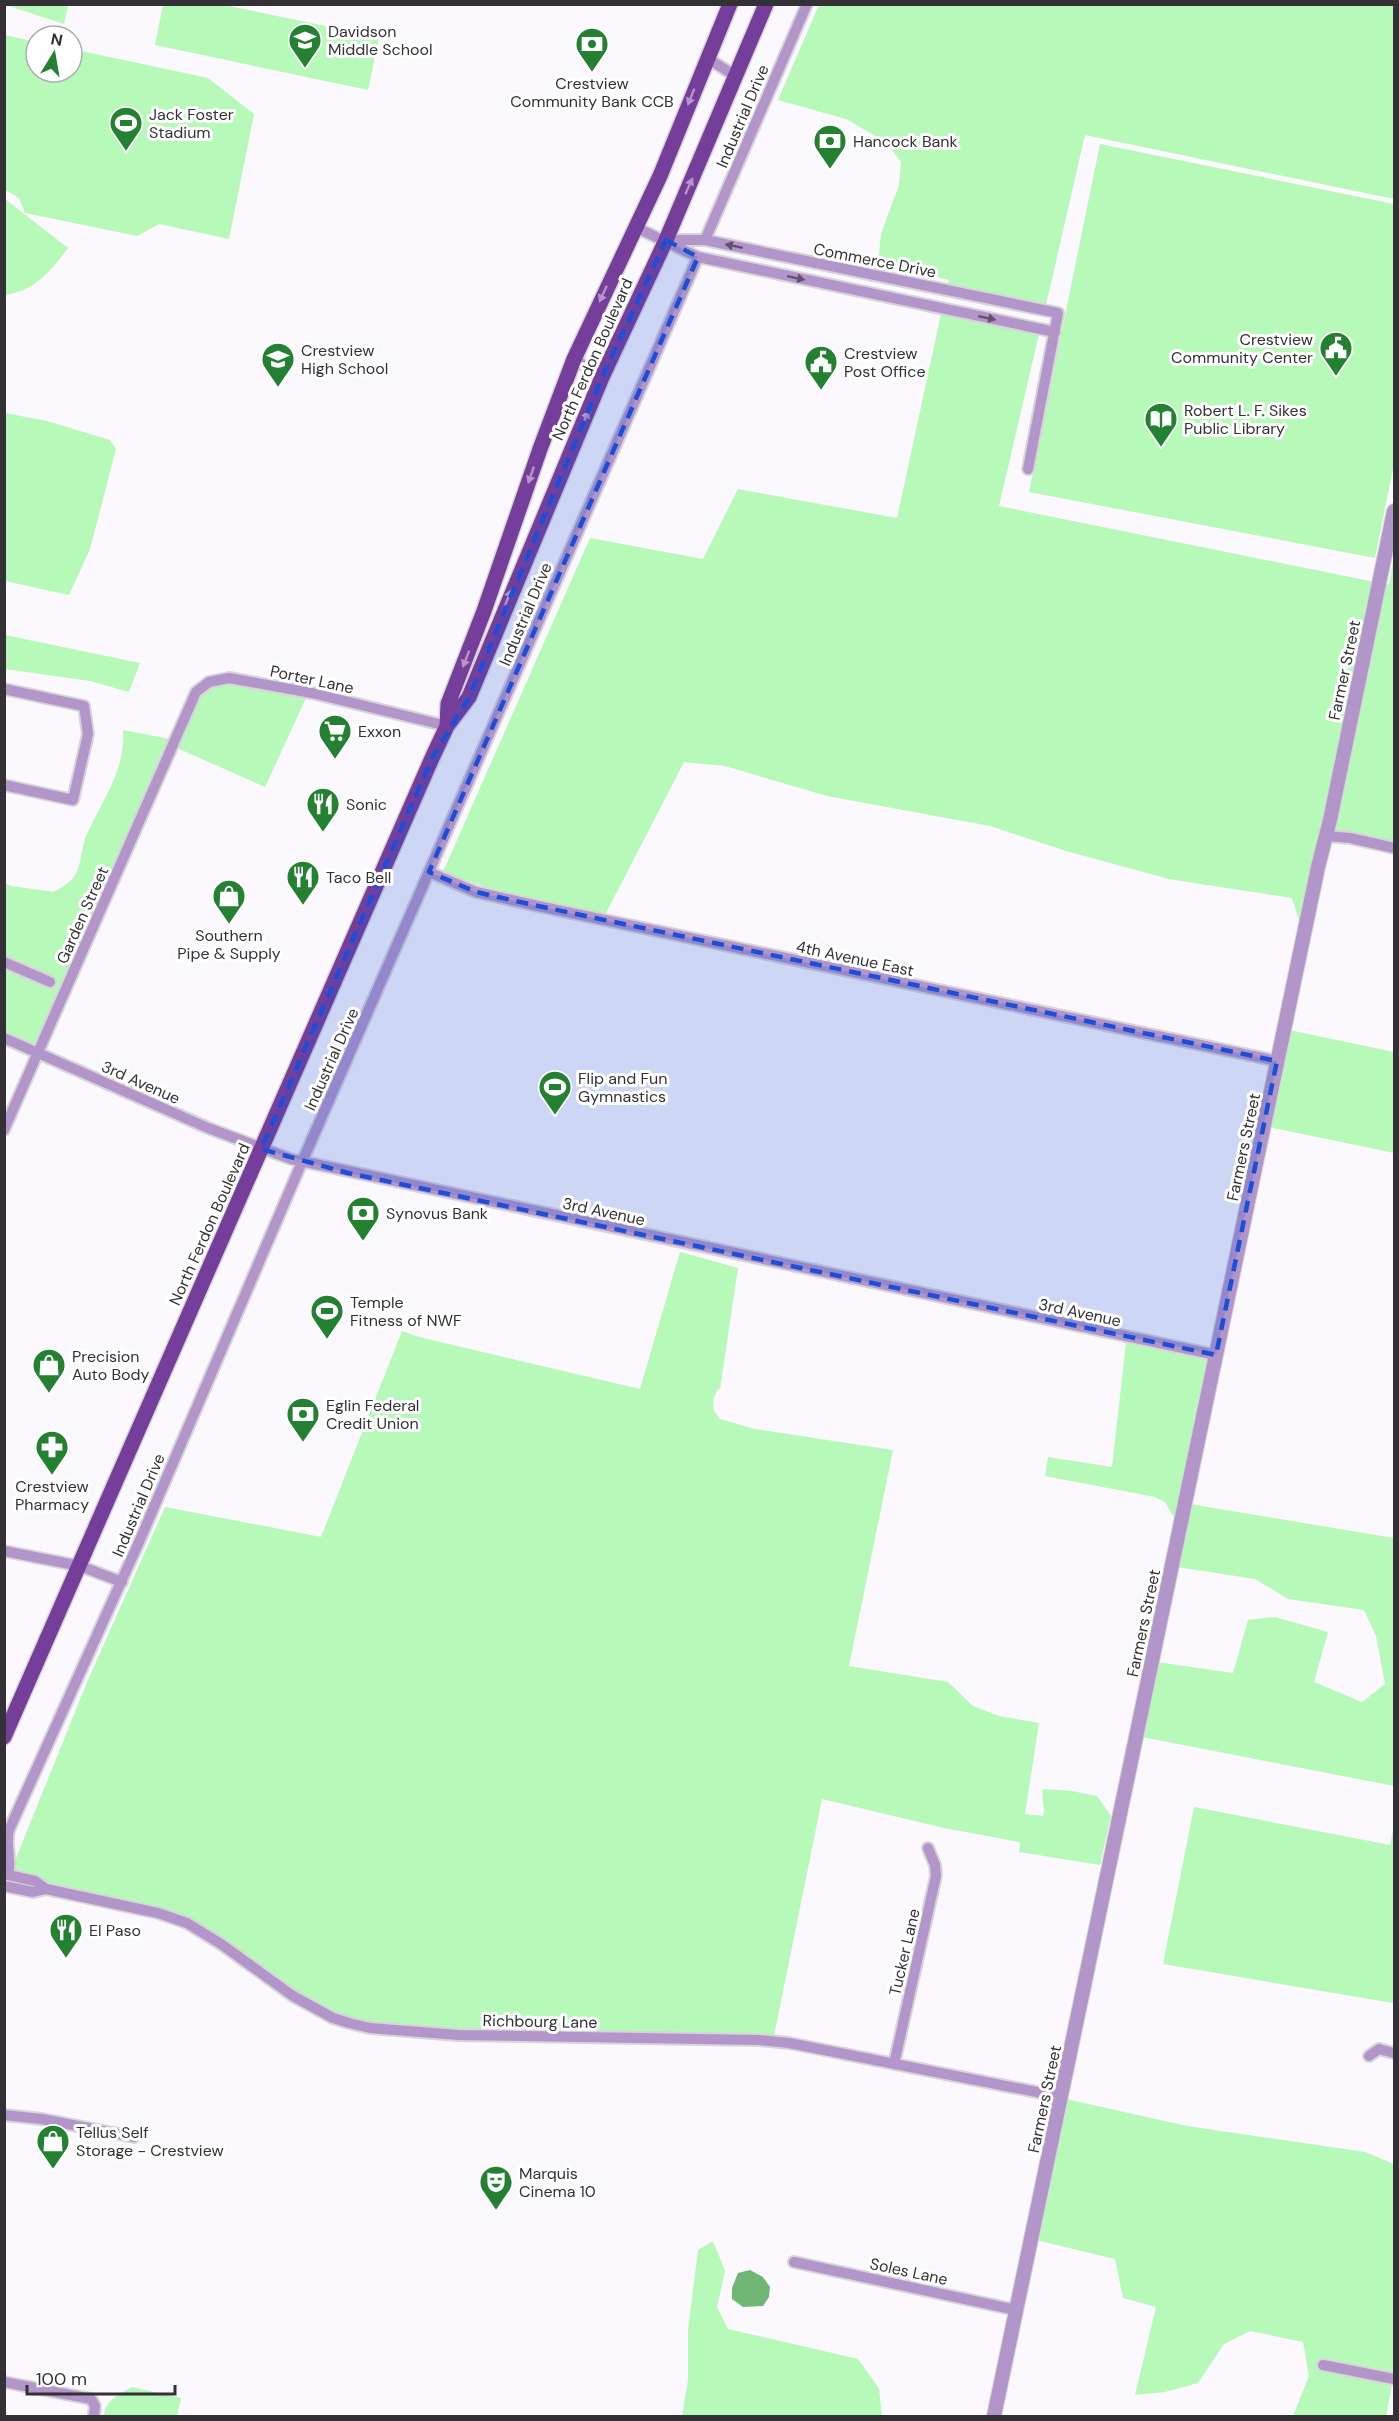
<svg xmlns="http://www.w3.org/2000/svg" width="1399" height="2421" font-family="'DM Sans',sans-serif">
  <rect width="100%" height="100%" fill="#fbf8fe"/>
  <path fill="#b6f9b8" d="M6,5H68L64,24Z
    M163,5H224L379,37L368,90L155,45Z
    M819,5H1394V199L1085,135L1046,305L948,284L949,280L888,264L878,265L881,234L899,185L901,162L886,142L846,119L778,100Z
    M5,35L36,42V72H72V49L208,78L254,114L229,239L159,224L137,236L25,213L19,198L5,190Z
    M1100,144L1394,204V464L1375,558L1029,492Z
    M5,199L68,248C51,271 35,291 5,295Z
    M941,314L1039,334L999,506L1375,582L1301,921H1299L1292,898L1169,879L1066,851L990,826L827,796L725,766L684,762L605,915L499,892L443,872L590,538L703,559L738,489L897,518Z
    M5,413L47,421L110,440L116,449L90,549L69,595L5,581Z
    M1394,556V842L1332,831L1384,584H1389Z
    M4,635H5L140,663L129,692L90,681L5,669Z
    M228,684L306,698L265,787L177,748L200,696L211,687Z
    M123,730L170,739L36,1046L5,1031V883L11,886L54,892C60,888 68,884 73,878C82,868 81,846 87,834C103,799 126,769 123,730Z
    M1289,1030L1394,1052V1153L1269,1127Z
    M680,1252L738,1268L720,1389H718L713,1399L714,1411L720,1419L755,1429L893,1450L849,1666L948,1682L973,1706L999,1716L1039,1723L1025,1814L1043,1816C1046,1808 1041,1799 1043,1789L1072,1791L1097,1796L1111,1816L1100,1865L1019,1852L1020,1842L944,1828L822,1799L774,2036L459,2030L371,2022L350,2018L320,2006L295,1991L223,1939L189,1918L159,1907L44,1884L10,1873L88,1680L165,1507L321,1537L402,1331L419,1337L640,1389Z
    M1126,1343L1210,1360L1176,1521L1165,1502L1155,1497L1045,1476L1048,1457L1112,1467Z
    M1190,1504L1394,1538V1786L1142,1737L1157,1662L1233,1673L1248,1620L1275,1617L1328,1632L1314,1682L1362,1702L1385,1684L1376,1636L1364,1610L1288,1599L1255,1579L1177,1567Z
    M1194,1807L1390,1845L1394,1826V1993L1393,2003L1163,1964Z
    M1066,2099L1187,2126L1365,2152L1394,2164L1393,2373L1319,2359L1317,2370L1392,2385L1386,2416H1293L1309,2376L1303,2342L1250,2331L1224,2344L1198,2383L1165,2392L1135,2395L1156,2307L1123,2298L1115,2259L1036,2240Z
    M713,2241L725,2271L717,2307L728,2329L858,2359L879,2388L882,2416H682L688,2380V2330L698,2250Z
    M132,2387L181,2398L177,2416H104C104,2401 120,2394 132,2387Z"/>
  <path fill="#70b674" d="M750,2270L763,2277L770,2287L769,2297L763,2306L743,2307L732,2299V2288L738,2273Z"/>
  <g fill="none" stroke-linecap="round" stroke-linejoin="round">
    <g stroke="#d7d4da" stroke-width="14">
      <path id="minor" d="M707,58L737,77
        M635,227L698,257L1055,332
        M666,240H705L1058,313L1028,469
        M705,240L807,4
        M574,359L602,377
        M4,689L84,706L88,734L73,800L4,785
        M1326,836L1350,838L1394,848
        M429,872L476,892L538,906L1277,1061
        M4,962L50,982
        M4,1038L208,1128L291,1159L1216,1355
        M4,1130L196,692L209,682L229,678L312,693L447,726
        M4,1551L80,1566L122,1582
        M4,1874L35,1881L46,1889L158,1913L187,1923L221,1944L293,1996L333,2018L349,2023L370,2028L458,2035L759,2040L789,2043L1062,2097
        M8,1875C12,1859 5,1846 9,1830L139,1542L302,1162L698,257
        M4,1886L33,1892L46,1889
        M1369,2056L1379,2049L1394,2053
        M894,2064L936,1876L935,1865L928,1848
        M4,2115L42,2119L134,2137
        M794,2262L1016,2310
        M1323,2365L1394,2379
        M4,2382L91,2399L95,2406L94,2416"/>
    </g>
    <g stroke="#d7d4da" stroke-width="16">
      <path id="tertiary" d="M994,2416L1318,867L1330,820L1394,511"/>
    </g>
    <g stroke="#d7d4da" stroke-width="18">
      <path id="primary" d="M447,726L448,704L484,611L540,449L574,359L660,176L730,4
        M4,1737L432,758L447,726L469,697L602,377L666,240L766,4"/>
    </g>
    <use href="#minor" stroke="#b295c9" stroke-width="10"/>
    <use href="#tertiary" stroke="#b295c9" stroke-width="14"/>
    <use href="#primary" stroke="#763e9b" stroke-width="15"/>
  </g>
  <defs><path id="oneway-solid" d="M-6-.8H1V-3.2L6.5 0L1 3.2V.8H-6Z" transform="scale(1.5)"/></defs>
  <g fill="#b495c8">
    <use href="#oneway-solid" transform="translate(691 97) rotate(112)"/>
    <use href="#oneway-solid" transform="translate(689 186) rotate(-66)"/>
    <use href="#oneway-solid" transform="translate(603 294) rotate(115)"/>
    <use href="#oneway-solid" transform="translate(585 419) rotate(-67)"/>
    <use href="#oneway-solid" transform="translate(531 475) rotate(109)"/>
    <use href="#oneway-solid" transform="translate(508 598) rotate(-68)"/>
    <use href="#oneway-solid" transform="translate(466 659) rotate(111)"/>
  </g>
  <g fill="#5f5469">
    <use href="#oneway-solid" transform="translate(734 246) rotate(-168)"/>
    <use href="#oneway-solid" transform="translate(796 278) rotate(12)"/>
    <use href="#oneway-solid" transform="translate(987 318) rotate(12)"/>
  </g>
  <path fill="#1d4ed8" fill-opacity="0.2" stroke="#1d4ed8" stroke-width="4.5" stroke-dasharray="12 8" stroke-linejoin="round" d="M666,240L698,257L429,872L476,892L538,906L1277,1061L1216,1355L348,1173L261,1149L432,758L469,697L602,377Z"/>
  <defs>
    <g id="school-pin" transform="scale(1.725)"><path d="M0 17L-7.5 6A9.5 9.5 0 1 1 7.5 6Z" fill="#258132" stroke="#fff"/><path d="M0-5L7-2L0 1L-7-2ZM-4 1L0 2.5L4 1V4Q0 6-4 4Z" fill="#fff"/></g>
    <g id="bank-pin" transform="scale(1.725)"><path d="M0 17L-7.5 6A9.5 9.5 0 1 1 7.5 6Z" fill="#258132" stroke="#fff"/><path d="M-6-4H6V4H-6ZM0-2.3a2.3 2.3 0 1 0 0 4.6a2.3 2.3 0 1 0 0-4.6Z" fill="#fff"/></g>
    <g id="stadium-pin" transform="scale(1.725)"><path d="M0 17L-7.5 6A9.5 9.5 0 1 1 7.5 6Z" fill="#258132" stroke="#fff"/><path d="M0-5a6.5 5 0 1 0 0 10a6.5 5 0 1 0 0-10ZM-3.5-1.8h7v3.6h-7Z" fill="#fff"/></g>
    <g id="civic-pin" transform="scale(1.725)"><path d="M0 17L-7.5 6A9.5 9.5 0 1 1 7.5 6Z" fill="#258132" stroke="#fff"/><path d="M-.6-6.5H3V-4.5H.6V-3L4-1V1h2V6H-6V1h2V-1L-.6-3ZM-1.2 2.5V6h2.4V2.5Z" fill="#fff"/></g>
    <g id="library-pin" transform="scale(1.725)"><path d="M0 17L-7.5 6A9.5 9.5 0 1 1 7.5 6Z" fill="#258132" stroke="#fff"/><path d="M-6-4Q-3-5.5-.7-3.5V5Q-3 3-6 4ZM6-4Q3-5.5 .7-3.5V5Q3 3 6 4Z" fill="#fff"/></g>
    <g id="supermarket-pin" transform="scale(1.725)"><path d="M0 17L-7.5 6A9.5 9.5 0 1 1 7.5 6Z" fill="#258132" stroke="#fff"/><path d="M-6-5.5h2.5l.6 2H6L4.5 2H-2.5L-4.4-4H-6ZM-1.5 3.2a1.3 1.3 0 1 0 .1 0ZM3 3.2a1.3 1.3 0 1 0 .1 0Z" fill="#fff"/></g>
    <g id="restaurant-pin" transform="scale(1.725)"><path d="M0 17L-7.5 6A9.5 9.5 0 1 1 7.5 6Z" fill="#258132" stroke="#fff"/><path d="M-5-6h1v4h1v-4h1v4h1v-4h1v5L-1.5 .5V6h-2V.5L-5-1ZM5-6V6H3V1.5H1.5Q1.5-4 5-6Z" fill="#fff"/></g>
    <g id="shop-pin" transform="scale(1.725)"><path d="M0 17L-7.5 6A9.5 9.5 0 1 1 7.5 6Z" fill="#258132" stroke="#fff"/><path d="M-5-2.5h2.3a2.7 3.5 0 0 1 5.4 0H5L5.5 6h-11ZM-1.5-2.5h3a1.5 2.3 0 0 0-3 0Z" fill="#fff"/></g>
    <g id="pharmacy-pin" transform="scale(1.725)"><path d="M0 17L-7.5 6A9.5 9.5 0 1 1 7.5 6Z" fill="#258132" stroke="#fff"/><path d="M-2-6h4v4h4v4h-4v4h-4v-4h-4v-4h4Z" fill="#fff"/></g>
    <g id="theatre-pin" transform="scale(1.725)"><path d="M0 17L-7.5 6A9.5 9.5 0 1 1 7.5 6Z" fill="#258132" stroke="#fff"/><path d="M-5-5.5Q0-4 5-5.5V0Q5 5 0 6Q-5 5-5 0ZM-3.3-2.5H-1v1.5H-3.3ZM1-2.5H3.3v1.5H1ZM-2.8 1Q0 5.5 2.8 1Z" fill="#fff"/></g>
  </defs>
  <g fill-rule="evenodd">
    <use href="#school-pin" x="305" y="40"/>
    <use href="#bank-pin" x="592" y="44"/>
    <use href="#stadium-pin" x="126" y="123"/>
    <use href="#bank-pin" x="830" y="141"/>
    <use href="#civic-pin" x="1336" y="348"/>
    <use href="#school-pin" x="278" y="359"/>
    <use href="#civic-pin" x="821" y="362"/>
    <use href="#library-pin" x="1161" y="419"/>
    <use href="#supermarket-pin" x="335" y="731"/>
    <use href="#restaurant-pin" x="323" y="804"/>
    <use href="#restaurant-pin" x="303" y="877"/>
    <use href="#shop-pin" x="229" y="896"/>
    <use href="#stadium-pin" x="555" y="1087"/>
    <use href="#bank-pin" x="363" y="1213"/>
    <use href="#stadium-pin" x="327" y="1311"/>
    <use href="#shop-pin" x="49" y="1365"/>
    <use href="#bank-pin" x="303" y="1414"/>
    <use href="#pharmacy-pin" x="52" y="1447"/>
    <use href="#restaurant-pin" x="66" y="1930"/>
    <use href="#shop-pin" x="53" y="2141"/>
    <use href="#theatre-pin" x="496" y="2182"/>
  </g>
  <g text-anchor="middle" stroke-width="6" stroke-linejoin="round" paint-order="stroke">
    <g font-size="16" fill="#333136" stroke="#fff" text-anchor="start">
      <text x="328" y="37">Davidson<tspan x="328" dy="18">Middle School</tspan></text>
      <text x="592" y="89" text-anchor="middle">Crestview<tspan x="592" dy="18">Community Bank CCB</tspan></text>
      <text x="149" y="120">Jack Foster<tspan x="149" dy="18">Stadium</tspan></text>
      <text x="853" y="147">Hancock Bank</text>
      <text x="1313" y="345" text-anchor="end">Crestview<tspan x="1313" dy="18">Community Center</tspan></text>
      <text x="301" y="356">Crestview<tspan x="301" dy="18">High School</tspan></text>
      <text x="844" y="359">Crestview<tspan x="844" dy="18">Post Office</tspan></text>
      <text x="1184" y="416">Robert L. F. Sikes<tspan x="1184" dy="18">Public Library</tspan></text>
      <text x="358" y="737">Exxon</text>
      <text x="346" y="810">Sonic</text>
      <text x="326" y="883">Taco Bell</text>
      <text x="229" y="941" text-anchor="middle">Southern<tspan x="229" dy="18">Pipe &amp; Supply</tspan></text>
      <text x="578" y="1084">Flip and Fun<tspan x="578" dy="18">Gymnastics</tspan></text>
      <text x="386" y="1219">Synovus Bank</text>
      <text x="350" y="1308">Temple<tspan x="350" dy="18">Fitness of NWF</tspan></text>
      <text x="72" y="1362">Precision<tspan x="72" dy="18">Auto Body</tspan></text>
      <text x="326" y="1411">Eglin Federal<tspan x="326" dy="18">Credit Union</tspan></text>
      <text x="52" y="1492" text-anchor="middle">Crestview<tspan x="52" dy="18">Pharmacy</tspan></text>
      <text x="89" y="1936">El Paso</text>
      <text x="76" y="2138">Tellus Self<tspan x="76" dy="18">Storage - Crestview</tspan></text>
      <text x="519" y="2179">Marquis<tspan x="519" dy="18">Cinema 10</tspan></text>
    </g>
    <g font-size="16" fill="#333136" stroke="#fff">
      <text transform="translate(742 116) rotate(-67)" y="6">Industrial Drive</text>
      <text transform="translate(875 260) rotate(11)" y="6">Commerce Drive</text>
      <text transform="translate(592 359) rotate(-66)" y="6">North Ferdon Boulevard</text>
      <text transform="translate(525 614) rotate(-67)" y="6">Industrial Drive</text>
      <text transform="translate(1344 670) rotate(-78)" y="6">Farmer Street</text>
      <text transform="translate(312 679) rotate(12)" y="6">Porter Lane</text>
      <text transform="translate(82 915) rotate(-66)" y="6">Garden Street</text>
      <text transform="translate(855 958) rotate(12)" y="6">4th Avenue East</text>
      <text transform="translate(331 1059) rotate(-66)" y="6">Industrial Drive</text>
      <text transform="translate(141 1082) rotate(24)" y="6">3rd Avenue</text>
      <text transform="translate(1243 1147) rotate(-78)" y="6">Farmers Street</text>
      <text transform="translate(604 1211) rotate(12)" y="6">3rd Avenue</text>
      <text transform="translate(209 1224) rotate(-66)" y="6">North Ferdon Boulevard</text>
      <text transform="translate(1080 1312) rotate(12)" y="6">3rd Avenue</text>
      <text transform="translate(138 1505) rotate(-67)" y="6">Industrial Drive</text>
      <text transform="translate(1143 1623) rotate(-78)" y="6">Farmers Street</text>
      <text transform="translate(904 1952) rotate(-77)" y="6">Tucker Lane</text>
      <text transform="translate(540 2021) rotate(1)" y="6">Richbourg Lane</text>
      <text transform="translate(1044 2099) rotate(-78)" y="6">Farmers Street</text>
      <text transform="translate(909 2271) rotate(12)" y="6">Soles Lane</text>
    </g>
  </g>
  <rect width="1399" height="2421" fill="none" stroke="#333136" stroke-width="12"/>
  <g transform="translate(54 54) rotate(11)"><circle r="28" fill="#ffffff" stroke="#adadaf" stroke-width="1.5"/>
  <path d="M0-4.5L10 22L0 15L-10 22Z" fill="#258132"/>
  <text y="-9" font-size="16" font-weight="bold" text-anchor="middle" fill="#333136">N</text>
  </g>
  <path d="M27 2385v9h148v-9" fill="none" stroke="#333136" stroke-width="3"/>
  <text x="36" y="2385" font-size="18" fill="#333136" stroke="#ffffff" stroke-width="4.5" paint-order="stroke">100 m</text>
</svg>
